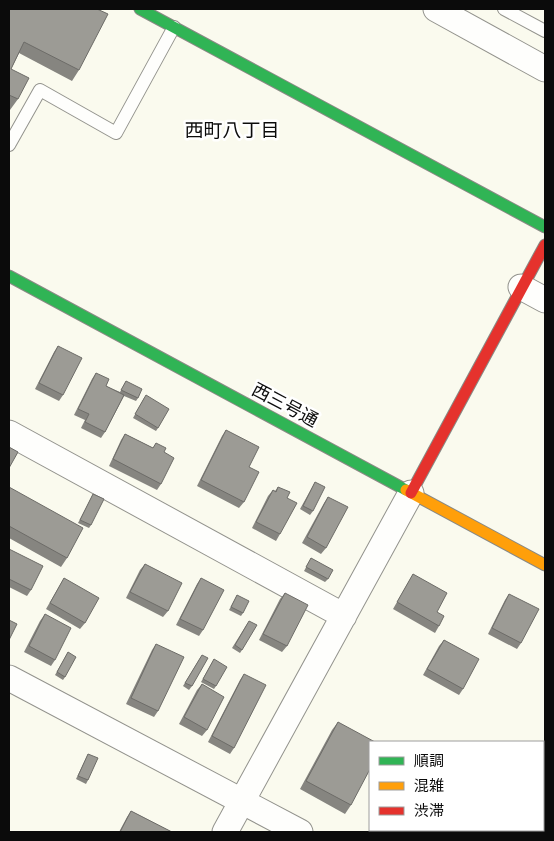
<svg xmlns="http://www.w3.org/2000/svg" width="554" height="841" font-family="'Roboto Serif','Noto Sans JP',serif">
  <rect width="100%" height="100%" fill="#fafaee"/>
  <g fill="none" stroke-linecap="round" stroke-linejoin="round">
    <g stroke="#93938d" stroke-width="14">
      <path id="lane" d="M504,9L545,31
        M9,145L40,90L116,133L174,27"/>
    </g>
    <g stroke="#93938d" stroke-width="27">
      <path id="street" d="M436,9L545,69
        M521,287L545,300
        M9,433L344,616
        M9,678L300,832
        M225,832L411,493"/>
    </g>
    <g stroke="#898984" stroke-width="13">
      <path id="fast" d="M140,9L545,227
        M9,276L406,490"/>
    </g>
    <g stroke="#898984" stroke-width="13">
      <path id="slow" d="M406,490L545,565"/>
    </g>
    <g stroke="#898984" stroke-width="13">
      <path id="jam" d="M411,493L545,245"/>
    </g>
    <use href="#lane" stroke="#fefefc" stroke-width="12"/>
    <use href="#street" stroke="#fefefc" stroke-width="25"/>
    <use href="#fast" stroke="#30b455" stroke-width="11"/>
    <use href="#slow" stroke="#ff9f0a" stroke-width="11"/>
    <use href="#jam" stroke="#e5322d" stroke-width="11"/>
  </g>
  <path fill="#868580" d="M9,9L79,70L72,81L19,53L11,69L18,99L10,110L9,109Z
    M58,346L63,395L59,401L35,389L54,352Z
    M96,373L106,386L120,392L126,381L138,398L136,401L124,396L105,432L101,438L81,428L85,420L74,415L92,379Z
    M144,398L158,428L156,431L133,418Z
    M226,430L249,467L244,502L239,508L197,486L222,436Z
    M125,434L153,448L156,443L161,484L157,490L109,466L121,440Z
    M315,482L313,511L310,515L300,509Z
    M9,487L67,558L61,567L9,538Z
    M278,487L287,498L280,534L276,541L252,528L268,496L273,490L275,491Z
    M93,494L91,525L89,528L78,523Z
    M328,497L326,548L321,554L302,543L324,503Z
    M9,549L31,590L27,596L9,587Z
    M311,558L328,579L325,582L304,571Z
    M145,564L168,611L163,617L126,598L140,570Z
    M413,574L437,612L439,626L435,633L393,609Z
    M64,578L85,623L80,629L46,609Z
    M201,578L203,630L199,636L176,625L197,584Z
    M285,593L287,646L282,652L259,640L280,599Z
    M509,594L521,643L517,649L488,634L505,600Z
    M237,595L243,613L241,616L229,610Z
    M45,614L55,660L51,666L24,652L40,621Z
    M247,624L242,650L240,653L232,648Z
    M444,640L463,689L459,695L423,675L439,646Z
    M156,644L158,711L154,717L126,704L152,650Z
    M68,652L65,677L63,680L55,675Z
    M200,658L192,686L189,690L183,686Z
    M214,659L216,686L214,689L201,682Z
    M244,674L234,748L230,754L208,742L240,680Z
    M202,684L207,730L202,736L179,724L197,690Z
    M338,722L351,805L345,814L300,789L332,730Z
    M88,754V780L86,784L76,779Z
    M131,811L172,832H119L127,817Z"/>
  <path fill="#9c9b95" stroke="#6d6c68" d="M9,9H97L108,14L79,70L24,42L11,69L29,78L18,99L9,95Z
    M58,346L82,358L63,395L39,383Z
    M96,373L109,379L106,386L124,395L105,432L85,422L89,414L78,409Z
    M126,381L142,389L138,398L121,390Z
    M146,395L169,409L158,428L135,414Z
    M226,430L259,447L249,467L259,472L244,502L201,480Z
    M125,434L153,448L156,443L166,448L164,452L174,458L161,484L113,459Z
    M9,447L18,452L9,468Z
    M315,482L325,487L313,511L303,506Z
    M9,487L83,528L67,558L9,526Z
    M278,487L290,492L287,498L297,503L280,534L256,522L273,490L276,492Z
    M93,494L104,499L91,525L80,520Z
    M328,497L348,507L326,548L307,537Z
    M9,549L43,566L31,590L9,579Z
    M311,558L333,570L328,579L306,567Z
    M145,564L182,583L168,611L130,592Z
    M413,574L447,593L437,612L444,616L439,626L397,602Z
    M64,578L99,598L85,623L50,603Z
    M201,578L224,590L203,630L180,619Z
    M285,593L308,605L287,646L263,634Z
    M509,594L539,609L521,643L492,628Z
    M237,595L249,601L243,613L231,607Z
    M45,614L71,628L55,660L29,646Z
    M9,620L17,624L9,640Z
    M249,621L257,625L242,650L235,645Z
    M444,640L479,659L463,689L427,669Z
    M156,644L184,657L158,711L131,698Z
    M68,652L76,657L65,677L57,672Z
    M202,655L208,658L192,686L185,683Z
    M214,659L227,667L216,686L203,679Z
    M244,674L266,685L234,748L212,736Z
    M202,684L224,697L207,730L184,717Z
    M338,722L375,742H370V769L351,805L306,781Z
    M88,754L98,758L88,780L78,776Z
    M131,811L172,832H120Z
    M394,830H402L404,831L403,832H393Z
    M411,830H445L443,832H410Z
    M466,830H497L496,832H464Z"/>
  <g text-anchor="middle" stroke-width="5" stroke-linejoin="round" paint-order="stroke">
    <g font-size="18" fill="#0b0b0b" stroke="#fff">
      <text transform="translate(285 405) rotate(28)" y="6">西三号通</text>
    </g>
    <g font-size="19" fill="#0b0b0b" stroke="#fff">
      <text x="232" y="137">西町八丁目</text>
    </g>
  </g>
  <rect width="554" height="841" fill="none" stroke="#0b0b0b" stroke-width="20"/>
  <rect x="369" y="741" width="175" height="90" fill="#ffffff" stroke="#9d9d9d"/>
  <rect x="379" y="757" width="25" height="8" fill="#30b455" stroke="#9d9d9d"/>
  <text x="414" y="766" font-size="15" fill="#0b0b0b">順調</text>
  <rect x="379" y="782" width="25" height="8" fill="#ff9f0a" stroke="#9d9d9d"/>
  <text x="414" y="791" font-size="15" fill="#0b0b0b">混雑</text>
  <rect x="379" y="807" width="25" height="8" fill="#e5322d" stroke="#9d9d9d"/>
  <text x="414" y="816" font-size="15" fill="#0b0b0b">渋滞</text>
</svg>
